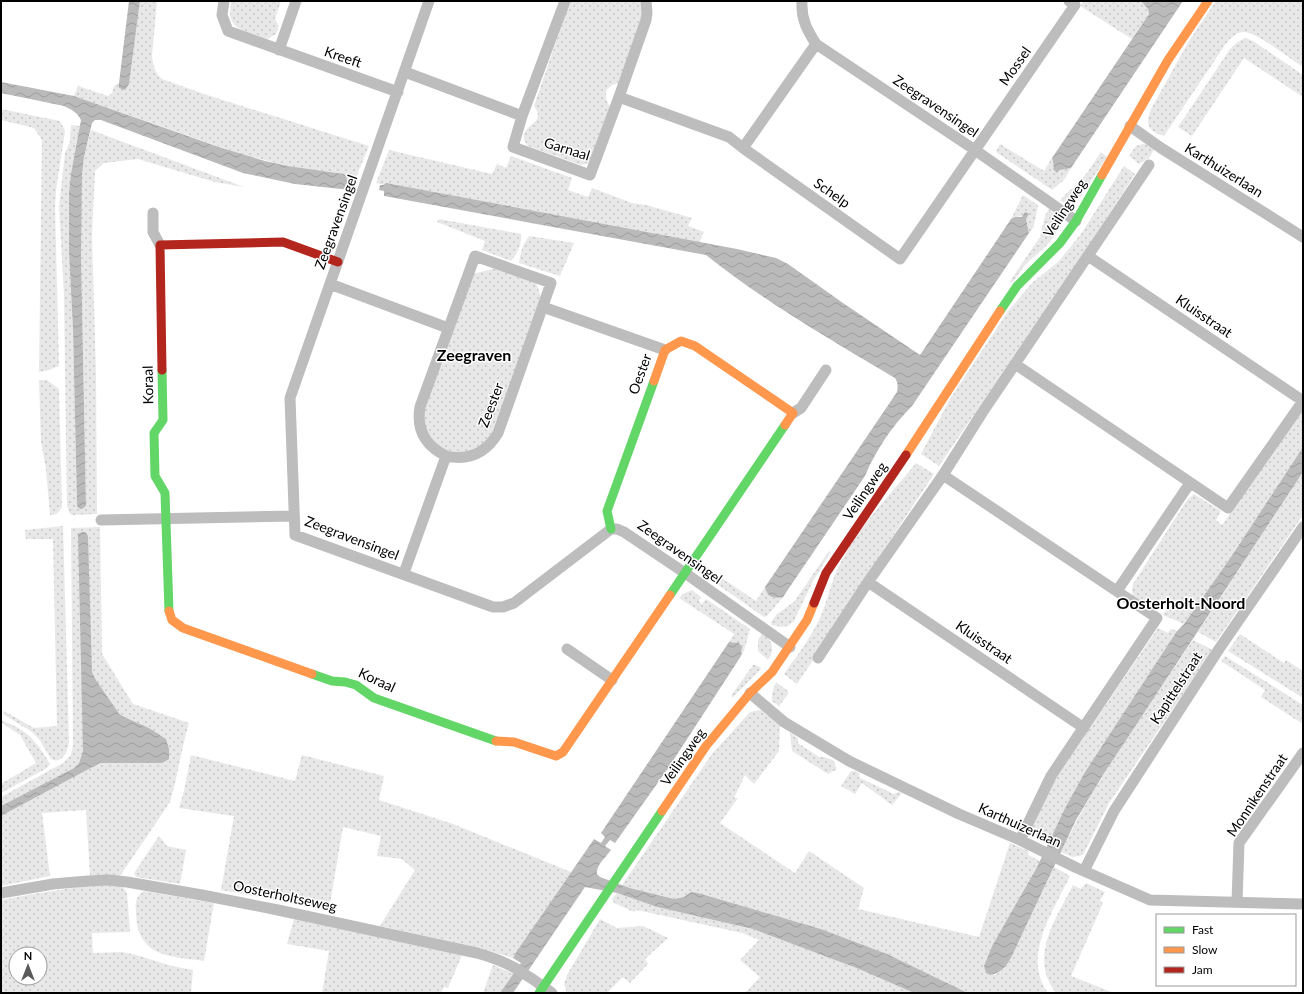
<svg xmlns="http://www.w3.org/2000/svg" width="1304" height="994" font-family="Lato,sans-serif">
  <defs>
    <pattern id="grass-dots" width="8" height="8" patternUnits="userSpaceOnUse"><rect width="8" height="8" fill="#e8e8e8"/><path d="M2 2h.1M6 6h.1" fill="none" stroke="#c5c5c5" stroke-width="1.8" stroke-linecap="round"/></pattern>
    <pattern id="water-waves" width="16" height="10" patternUnits="userSpaceOnUse"><rect width="16" height="10" fill="#bababa"/><path d="M0 5q4-4 8 0t8 0" fill="none" stroke="#9e9e9e"/></pattern>
  </defs>
  <rect width="100%" height="100%" fill="#fff"/>
  <path fill="url(#grass-dots)" fill-rule="evenodd" d="M140,1H157L152,56C153,65 155,73 162,79L204,94L369,146L355,180L346,179V176L344,174L288,166L241,154L74,96L78,86L108,96L112,93L114,86L119,83V88L129,84Z
    M231,1H281L275,19L279,26L276,34L267,39C253,34 231,31 230,14C230,10 231,5 231,1Z
    M570,1H640L642,9L641,20L618,83C604,87 603,95 610,107L590,161L587,164L581,165L528,146C523,141 522,134 527,129C535,121 543,119 534,106Z
    M1084,1H1141L1148,9L1149,14L1132,39L1080,6Z
    M1216,1H1303V67C1292,60 1254,30 1243,32C1235,33 1230,39 1225,45L1164,136C1148,131 1145,125 1151,109L1189,41Z
    M1245,38L1253,41L1303,75V97L1244,58L1192,136L1178,127L1230,49L1236,43Z
    M1,109L60,121L65,131L56,190L55,206L59,366L46,371L39,372L42,140L34,128L1,120Z
    M71,125L80,126L69,192V253L73,329L77,505L80,509H82L86,506L81,252V193L82,175L84,157L91,130L244,187L215,182L138,159L104,163L95,171L92,236L96,375L97,514L73,515L70,514L67,506L64,296L59,206L65,153L70,142Z
    M1000,144L1044,171L1052,158V161L1058,173L1060,170L1071,168L1064,180L1052,190L996,152Z
    M1143,144L1152,145L1155,148L1149,158L1139,164L1129,156L1136,146Z
    M389,150L492,174L497,164L506,168L511,156L572,178L568,190L588,197L592,188L632,203L646,205L692,218L688,226L704,232L699,243L386,183L384,185L376,183Z
    M1101,152L1107,157L1080,197C1074,202 1067,204 1060,201C1066,192 1073,189 1080,181C1088,173 1094,162 1101,152Z
    M1124,166L1135,174L1083,254L939,466L921,454L950,399L1009,310L1033,282L1058,262L1081,234Z
    M1023,195L1038,205C1038,207 1034,226 1033,228C1032,230 1030,231 1029,233L1026,219L1028,214C1022,217 1017,216 1011,219Z
    M1049,209C1073,229 1042,249 1027,263C1022,269 1017,276 1012,283L1010,281L1040,237C1043,227 1043,217 1049,209Z
    M439,219L521,234C522,244 518,253 511,261L482,250L485,241L437,222Z
    M529,236L574,243L560,276L519,263C520,253 523,244 529,236Z
    M496,268L536,282L541,297L494,429C482,452 451,463 433,440C431,438 427,434 426,431C424,425 424,418 424,412L473,274Z
    M39,380H47L59,389L62,507C59,512 57,515 50,515L46,469L41,442Z
    M1303,412V447L1231,557L1184,624L1163,615L1169,607L1161,602L1155,609L1133,596L1132,590L1133,584L1187,500L1194,494L1221,511L1216,520L1222,525L1294,421Z
    M916,463L934,474L814,655L815,657L797,684L784,674C796,657 810,639 819,620C828,601 831,579 842,560C861,524 890,495 916,463Z
    M1303,472V515L1216,642L1198,632Z
    M63,526L69,742C68,751 62,765 51,759L39,739L32,732L3,714L4,711L34,728L57,726L53,539H26L25,530Z
    M100,527L102,654L133,704L189,723C181,749 178,776 170,802L120,876L90,875L86,810L42,813L50,876L1,886V816L100,763H162L166,739L149,728L120,715L96,680L92,672L91,664L83,751L79,763L74,768L1,806V797L63,763L71,755L73,745L71,528Z
    M829,551L831,552L813,581L794,621L788,626L782,627L772,625L771,622L777,614L794,602Z
    M702,565L756,601L765,587L766,592L775,598L783,597L767,616L764,617L704,575Z
    M692,590L701,597L699,601L702,604L706,599L750,629L744,651L741,656L742,647L734,642H729L734,634L679,598L683,594Z
    M1158,628L1168,633L1171,629L1177,631L1085,772L1065,808L1048,843L1037,839L1035,831L1032,828L1052,784Z
    M762,634C772,640 776,649 768,660L758,651V640Z
    M1240,634L1284,663L1286,660L1303,671V698L1228,651Z
    M1193,640L1213,650L1109,803L1083,855L1073,857L1061,852C1097,777 1147,709 1193,640Z
    M1225,656L1303,705V724L1261,697L1265,690L1221,661Z
    M753,665H756L761,668L760,670L733,697L731,696Z
    M776,682L788,691V694L779,706L772,701V693Z
    M761,710L780,725L779,751L754,784L745,775L734,798H738L720,823L795,873L809,851L864,888L858,909L979,937L1010,843L1029,851L1028,855L1040,861L992,946L984,966L990,975H995L1002,970L1010,960L1018,943L1054,867L1070,876C1054,910 1021,956 1048,993H968L887,954L821,929L698,893L691,892L684,897L674,899L630,888L622,885L712,754L750,712Z
    M1,720C27,730 36,740 50,764L47,768L1,793V784L36,763L20,735L2,723Z
    M790,733L798,738V743L819,757H824L833,760L837,769L828,774L792,751Z
    M191,755L295,781L302,755L384,776L379,800L453,824L571,872L513,958L476,947L380,926L415,870L402,859L377,856L381,836L343,827L329,910L221,890L234,816L179,808L184,791Z
    M851,771H855L859,773L860,778L894,794L899,792L902,793L892,805L862,783L855,794L841,786Z
    M159,836L167,846L186,850L180,884L136,877L134,873Z
    M1086,883L1105,892L1100,901L1103,903L1071,976L1114,993H1056C1028,957 1056,919 1073,885L1081,889Z
    M92,885L122,886L127,893L130,932L92,933L93,953L122,952L136,955L172,966L193,970L191,993H1V900L33,894ZM16,954H40V978H16Z
    M144,891L214,903L204,961C168,956 137,957 136,912C135,903 136,896 144,891Z
    M617,893L657,907L753,929L859,969L914,993H745L760,977L740,960L759,940L742,933L637,910L634,912L614,903L612,899Z
    M294,919L462,955L448,988L444,987L441,993H322L329,951L287,944Z
    M600,919L617,928L643,926L668,938L645,959L648,964L630,983L623,977L607,993H567L564,984L567,975Z
    M493,965L514,974L500,993H483Z"/>
  <path fill="url(#water-waves)" d="M129,1H140L129,84L125,90L119,88V83Z
    M1141,1H1183L1071,168L1060,170L1057,173L1053,169L1054,167L1052,158L1149,14L1148,9Z
    M1,82L74,96L219,147L265,161L288,166L344,174L346,176V179L350,180V184H346L344,189H341L295,184L243,173L101,120H95L92,123L84,157L82,175L81,253L86,506L82,509H80L77,506L73,329L69,253V192L71,174L81,120C77,112 72,110 64,106L1,93Z
    M386,183L737,249L776,258L788,264L843,303L920,355L1011,219L1015,217H1022L1025,212L1029,214L1026,219L1029,233L912,406C892,426 876,450 865,476L783,597C773,599 767,597 765,587L897,392C898,386 898,383 895,378C830,339 765,302 706,255L384,196V191L379,190L380,185H384Z
    M1303,447V472L1103,775L1076,820L1018,943C1012,956 1006,973 990,975L986,973L984,966L992,946L1037,867L1065,808L1085,772L1177,631L1184,624L1231,557Z
    M82,532H85L88,536L92,672L96,680L120,715L149,728L166,739L169,749V759L162,763H100L1,816V806L74,768L79,763L83,751L78,534Z
    M729,642L739,643L742,647L741,656L669,767L615,843L610,840L605,846L611,850C606,857 596,865 597,874L600,877L630,888L674,899L684,897L691,892L698,893L821,929L887,954L968,993H914L859,969L753,929L657,907L617,893L585,887L513,993H500L521,963L513,958L517,951L594,839L601,843L605,837L601,833Z"/>
  <g fill="none" stroke-linecap="round" stroke-linejoin="round">
    <path stroke="#bdbdbd" stroke-width="11" d="M224,1L222,15L228,31L398,92
      M429,1L290,398L295,535L493,607H503L514,603L611,529H617L624,532L685,573L790,647
      M565,1L522,116L513,147L590,175L619,97L646,20L647,13L646,1
      M802,1C801,19 807,30 816,44L975,150L1076,221
      M816,44L743,148L900,259L1075,5L1069,1
      M279,50L296,1
      M405,72L522,116
      M619,97L729,137L743,148
      M1130,126L1161,148L1303,237
      M153,213V232L160,245
      M1088,256L1303,401
      M330,284L448,328
      M543,307L665,350
      M1015,364L1228,508L1303,401
      M793,413L801,408L826,370
      M943,475L1157,618L1051,776L1020,840
      M101,520L294,516
      M404,573L446,456C426,446 416,430 420,407L475,256L551,283L498,433C486,453 469,461 446,456
      M868,582L1084,728
      M1117,591L1190,483
      M567,649L612,680
      M818,658L868,582L943,475L982,413L1149,165
      M750,693L784,722L849,761L959,814L1020,840L1077,868L1150,900L1303,904
      M1084,871L1114,811L1219,649L1303,527
      M1,893L53,884L88,881L108,880L127,882L202,895L278,910L477,953C495,958 511,964 526,975C535,980 543,987 552,993
      M1237,902L1239,843L1303,753"/>
    <path stroke="#63d668" stroke-width="9" d="M1000,311L1017,286L1060,243L1076,221L1102,175
      M162,370L163,420L154,433L155,476L165,493L169,611
      M611,529L607,511L654,381
      M670,595L785,425
      M312,674L332,681L345,682L356,685L374,698L496,741
      M539,993L662,811"/>
    <path stroke="#ff974d" stroke-width="9" d="M1102,175L1168,60L1208,1
      M654,381L665,350L681,341L695,346L793,413L785,425
      M906,455L1000,311
      M169,611L172,620L183,628L312,674
      M496,741L514,742L556,756L563,752L670,595
      M662,811L706,746L750,693L772,672L807,620L814,603"/>
    <path stroke="#b3261e" stroke-width="9" d="M162,370L160,245L283,242L338,262
      M814,603L826,573L906,455"/>
  </g>
  <g text-anchor="middle" stroke-width="3" stroke-linejoin="round" paint-order="stroke">
    <g font-size="14" fill="#000" stroke="#fff">
      <text transform="translate(343 57) rotate(19)" y="5">Kreeft</text>
      <text transform="translate(1015 66) rotate(-55)" y="5">Mossel</text>
      <text transform="translate(936 106) rotate(34)" y="5">Zeegravensingel</text>
      <text transform="translate(567 149) rotate(17)" y="5">Garnaal</text>
      <text transform="translate(1224 170) rotate(32)" y="5">Karthuizerlaan</text>
      <text transform="translate(832 193) rotate(35)" y="5">Schelp</text>
      <text transform="translate(1065 208) rotate(-57)" y="5">Veilingweg</text>
      <text transform="translate(336 222) rotate(-70)" y="5">Zeegravensingel</text>
      <text transform="translate(1204 316) rotate(34)" y="5">Kluisstraat</text>
      <text transform="translate(640 374) rotate(-70)" y="5">Oester</text>
      <text transform="translate(148 385) rotate(-91)" y="5">Koraal</text>
      <text transform="translate(491 405) rotate(-69)" y="5">Zeester</text>
      <text transform="translate(865 491) rotate(-56)" y="5">Veilingweg</text>
      <text transform="translate(352 538) rotate(21)" y="5">Zeegravensingel</text>
      <text transform="translate(680 552) rotate(35)" y="5">Zeegravensingel</text>
      <text transform="translate(984 642) rotate(34)" y="5">Kluisstraat</text>
      <text transform="translate(377 680) rotate(25)" y="5">Koraal</text>
      <text transform="translate(1176 688) rotate(-57)" y="5">Kapittelstraat</text>
      <text transform="translate(683 757) rotate(-55)" y="5">Veilingweg</text>
      <text transform="translate(1257 795) rotate(-56)" y="5">Monnikenstraat</text>
      <text transform="translate(1020 825) rotate(24)" y="5">Karthuizerlaan</text>
      <text transform="translate(285 896) rotate(12)" y="5">Oosterholtseweg</text>
    </g>
    <g font-size="16" font-weight="bold" fill="#000" stroke="#fff">
      <text x="474" y="361">Zeegraven</text>
      <text x="1181" y="609">Oosterholt-Noord</text>
    </g>
  </g>
  <rect width="1304" height="994" fill="none" stroke="#000000" stroke-width="4"/>
  <rect x="1156" y="914" width="140" height="72" fill="#ffffff" stroke="#999999"/>
  <rect x="1164" y="927" width="20" height="6" fill="#63d668" stroke="#999999"/>
  <text x="1192" y="934" font-size="12" fill="#000000">Fast</text>
  <rect x="1164" y="947" width="20" height="6" fill="#ff974d" stroke="#999999"/>
  <text x="1192" y="954" font-size="12" fill="#000000">Slow</text>
  <rect x="1164" y="967" width="20" height="6" fill="#b3261e" stroke="#999999"/>
  <text x="1192" y="974" font-size="12" fill="#000000">Jam</text>
  <g transform="translate(28 966)"><circle r="19" fill="#ffffff" stroke="#999999"/>
  <path d="M0-3L7 15L0 10L-7 15Z" fill="#595959"/>
  <text y="-6" font-size="11" font-weight="bold" text-anchor="middle" fill="#000000">N</text>
  </g>
</svg>
